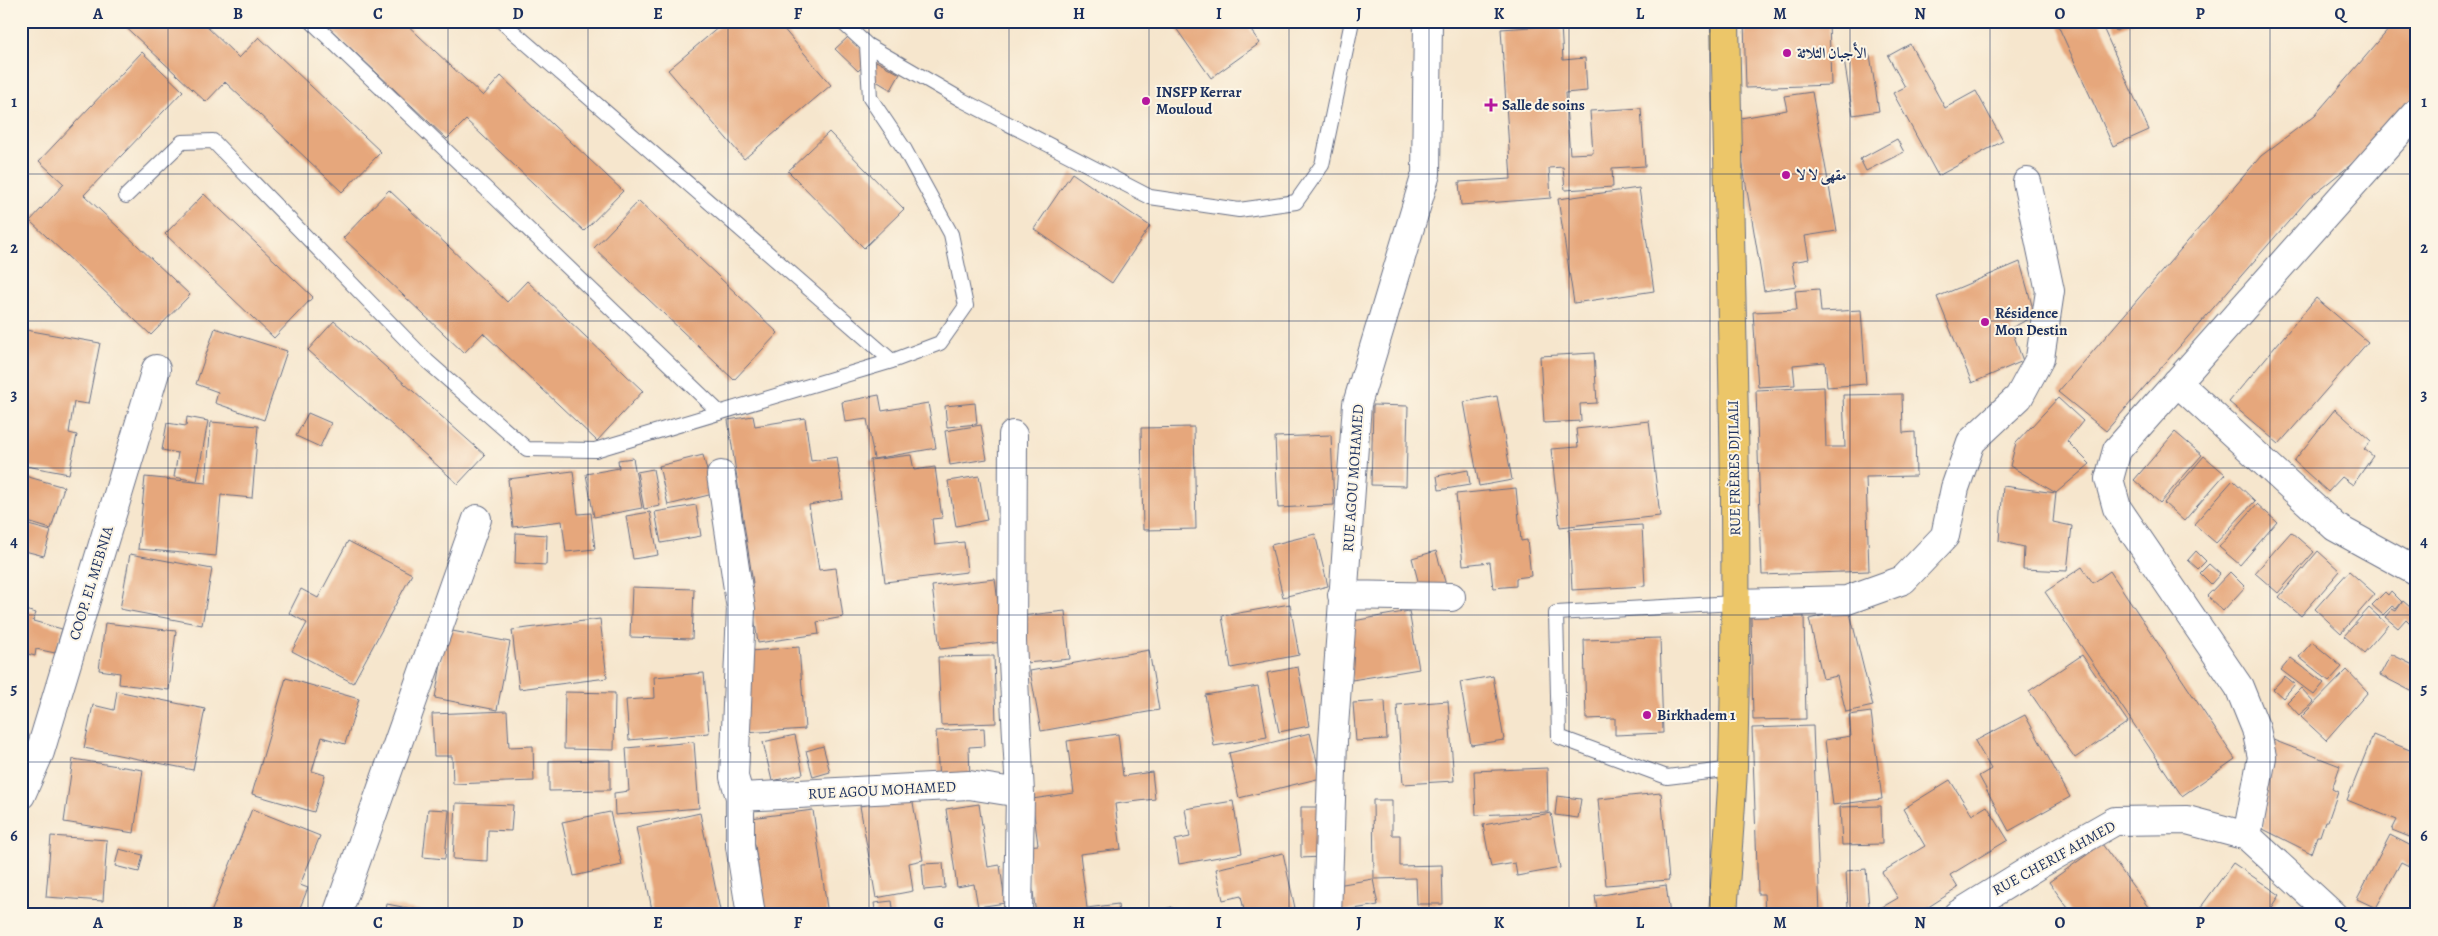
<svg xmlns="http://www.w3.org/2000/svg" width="2438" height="936" font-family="Alegreya,Amiri,serif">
  <rect width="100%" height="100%" fill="#fcf5e5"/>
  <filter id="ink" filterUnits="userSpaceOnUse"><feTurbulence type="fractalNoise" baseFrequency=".02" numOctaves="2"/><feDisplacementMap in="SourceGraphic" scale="10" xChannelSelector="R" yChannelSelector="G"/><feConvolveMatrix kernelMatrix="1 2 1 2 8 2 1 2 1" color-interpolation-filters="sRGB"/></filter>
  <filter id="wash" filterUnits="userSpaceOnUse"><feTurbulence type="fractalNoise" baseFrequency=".0096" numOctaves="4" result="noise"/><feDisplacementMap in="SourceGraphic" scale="20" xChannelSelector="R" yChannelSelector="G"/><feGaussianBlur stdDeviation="1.12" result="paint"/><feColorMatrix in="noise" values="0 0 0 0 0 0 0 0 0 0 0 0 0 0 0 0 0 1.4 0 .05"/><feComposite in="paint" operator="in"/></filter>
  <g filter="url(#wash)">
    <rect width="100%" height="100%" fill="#f6e6cd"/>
    <g id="blocks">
      <path fill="#e6a77c" d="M119,21H201L239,58L259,37L381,152L342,192L225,82L206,102Z
        M329,21H403L483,96L501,76L623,191L584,231L466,120L447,139L326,25Z
        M726,21H777L831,85L744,159L668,70Z
        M1171,21H1244L1260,43L1211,78Z
        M1744,21H1829L1831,85L1746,88Z
        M2056,21H2100L2149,130L2113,146Z
        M2111,21H2135L2116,31Z
        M2396,21H2417V94L2363,155L2309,198L2106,431L2058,392L2261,156L2315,115Z
        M1561,25L1563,60L1585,58L1587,91L1565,93L1570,154L1593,153L1590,111L1641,108L1645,166L1612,168L1613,187L1565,190L1563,167L1549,168L1551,198L1461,205L1459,182L1511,179L1501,29Z
        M848,37L871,59L858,71L835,49Z
        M1910,44L1945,108L1976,91L2003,141L1938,176L1893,93L1905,87L1888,56Z
        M142,52L183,91L84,195L190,295L151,335L30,221L64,184L39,161Z
        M1870,55L1879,111L1853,115L1844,60Z
        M876,61L900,74L891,90L868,76Z
        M1812,92L1837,231L1805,236L1809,259L1792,262L1796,286L1764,291L1735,119L1787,110L1784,96Z
        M829,132L904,209L864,248L788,171Z
        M1897,139L1904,152L1866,171L1860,159Z
        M1072,173L1150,226L1112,283L1034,229Z
        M1639,188L1654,291L1574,303L1558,199Z
        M389,190L507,302L527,281L643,391L597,441L483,333L464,353L343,238Z
        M204,194L313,297L274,338L165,234Z
        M639,201L778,333L734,380L594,248Z
        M2020,262L2035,316L2011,328L2023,361L1972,383L1937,297Z
        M1819,289L1821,312L1861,310L1866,384L1827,387L1825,362L1793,365L1795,385L1758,387L1753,312L1797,310L1795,291Z
        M2316,298L2368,342L2279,444L2229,402Z
        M334,321L485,455L458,484L308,350Z
        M215,328L287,351L264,420L215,403L218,392L196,384Z
        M26,330L100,343L88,404L74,402L69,433L77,435L69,474L21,465V356Z
        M1594,353L1597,403L1580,404L1581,421L1544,423L1540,356Z
        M1824,387L1826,447H1845L1843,395L1902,394L1903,433L1915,432L1916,476L1866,477L1869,571L1762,575L1756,390Z
        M879,395L882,411L928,403L936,448L874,459L867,419L845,422L842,402Z
        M1497,396L1512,480L1479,486L1464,402Z
        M2058,398L2083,421L2067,441L2090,464L2056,493L2010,466L2016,443Z
        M975,403L977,424L947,427L945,406Z
        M1373,405L1408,406L1406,486L1371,485Z
        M2335,409L2371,441L2364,449L2373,456L2353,485L2342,477L2328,492L2294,461Z
        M308,413L331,423L320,447L296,436Z
        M753,416L755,426L805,418L811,461L837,457L843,499L809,505L819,570L836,568L843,617L817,622L819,634L758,643L749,583H753L728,420Z
        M187,417L208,421L197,481L174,477L178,453L162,450L167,423L186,426Z
        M1649,421L1660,516L1560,527L1551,449L1578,447L1576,429Z
        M211,422L258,426L252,498L221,495L216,556L138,549L145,477L206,483Z
        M981,425L987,459L950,465L945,431Z
        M1194,427L1196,529L1143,530L1141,428Z
        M2175,432L2202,455L2160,503L2134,480Z
        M1331,435L1334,505L1278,508L1275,437Z
        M703,455L713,494L668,505L659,466Z
        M911,455L914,470L935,467L942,518L932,519L935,545L964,542L967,572L885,582L870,460Z
        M2204,456L2225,474L2184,521L2164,503Z
        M633,458L642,508L594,517L586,474L619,468L618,460Z
        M653,469L660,506L644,509L637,472Z
        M1468,470L1470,485L1439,490L1437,476Z
        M573,471L578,514L591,513L595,549L566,552L562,521L513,527L508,479Z
        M25,476L64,487L51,529L21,520V487Z
        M979,476L987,520L956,526L948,481Z
        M2233,480L2255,501L2216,543L2194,524Z
        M2003,486L2056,493L2053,522L2072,526L2067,571L2023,569L2024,547L1999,541Z
        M1516,488L1521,541L1527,540L1531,576L1516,578V586L1493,588L1490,562L1463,565L1456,494Z
        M2257,504L2277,522L2240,565L2219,547Z
        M696,505L701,536L661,543L655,512Z
        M650,512L658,555L633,559L626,516Z
        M21,523L51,531L44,556L21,550Z
        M1642,525L1645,586L1572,590L1569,529Z
        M2291,532L2314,552L2278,593L2255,573Z
        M516,533L547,535L546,565L515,563Z
        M1315,534L1328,586L1283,597L1271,545Z
        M348,541L412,574L353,683L292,651L307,623L289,613L301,589L318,598Z
        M1436,551L1446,585L1421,592L1412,558Z
        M2196,551L2206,561L2198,569L2188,560Z
        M2318,551L2340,571L2301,616L2279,597Z
        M130,554L212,569L202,625L120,609Z
        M2209,564L2220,574L2211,584L2200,573Z
        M2082,567L2093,583L2110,571L2235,759L2182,796L2045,592Z
        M2349,571L2375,594L2341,633L2315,609Z
        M2230,572L2245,587L2223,611L2207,596Z
        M995,579L1003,642L940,649L932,586Z
        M632,587L694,589L692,639L630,637Z
        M2391,591L2402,602L2396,609L2392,606L2383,615L2372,605L2385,592L2388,595Z
        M2403,601L2417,613V616L2410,623L2406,619L2398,628L2385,617L2392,609L2396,611Z
        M1290,604L1299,655L1231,668L1222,616Z
        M2369,608L2388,625L2364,653L2344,636Z
        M21,609L36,613L33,621L62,629L55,653L36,649L35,656L21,652Z
        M1849,609L1873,706L1846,712L1837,676L1823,679L1809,619Z
        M1065,611L1070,659L1026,663L1021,616Z
        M1409,611L1419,669L1352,680L1342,623Z
        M1804,616L1806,719L1753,720L1751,617Z
        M600,619L607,678L519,689L512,630Z
        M105,623L176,631L169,690L119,684L120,673L99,670Z
        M447,630L510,642L497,710L435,698Z
        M1660,638L1663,733L1615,735V718L1586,719L1584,640Z
        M2312,642L2342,667L2329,681L2299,657Z
        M799,647L805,729L745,733L739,652Z
        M1149,650L1159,710L1041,731L1030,671Z
        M2391,654L2417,667V684L2413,692L2380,675Z
        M2082,655L2128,722L2075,758L2029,691Z
        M994,656L996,723L941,725L938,657Z
        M2291,658L2324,683L2314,695L2281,670Z
        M1298,667L1309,726L1279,732L1267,673Z
        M2347,670L2368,692L2326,740L2301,717Z
        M704,673L709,733L629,740L626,700L655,698L654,677Z
        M1493,676L1504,740L1471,745L1460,682Z
        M2285,676L2295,684L2283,698L2273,689Z
        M286,678L359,699L345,744L322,737L312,771L325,775L314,812L252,794Z
        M1258,686L1267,737L1214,746L1205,695Z
        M2301,688L2314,702L2299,715L2287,702Z
        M117,691L205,709L193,770L84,748L93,705L114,710Z
        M565,692L615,693L614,750L564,749Z
        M1385,701L1387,739L1356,741L1353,703Z
        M1448,701L1454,781L1403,784L1397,705Z
        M507,711L509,747L533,746L534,781L453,784L452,756H434L432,714Z
        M1871,712L1882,799L1833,805L1825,740L1851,736L1849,715Z
        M2025,715L2070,797L2009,831L1979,776L1991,769L1975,741Z
        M1813,726L1820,915H1765L1764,894H1758L1752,728Z
        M984,728L985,746L969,747L970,780L939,781L936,731Z
        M1310,733L1321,778L1239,798L1229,753Z
        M1118,734L1123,776L1152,772L1155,799L1115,804L1121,849L1080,854L1087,908L1118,904L1119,915H1036L1027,846L1038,845L1032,799L1074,793L1067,741Z
        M795,735L803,774L772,781L763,742Z
        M2373,735L2417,753V840L2392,830L2397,820L2347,800Z
        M2268,738L2340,766L2332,789L2338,792L2328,821H2325L2320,836H2317L2311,853L2263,829Z
        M694,742L699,808L615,815L614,793L629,791L626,748Z
        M823,746L830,772L813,777L806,751Z
        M73,759L143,770L134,833L64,822Z
        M610,760V790L549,791V761Z
        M1547,768L1548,812L1476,815L1474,771Z
        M1950,780L1972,815L1987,806L2008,840L1950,875L1958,888L1916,915H1883L1879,909L1898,898L1882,872L1925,846L1903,809Z
        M1661,793L1669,880L1606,885L1598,799Z
        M1557,796L1581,799L1578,818L1555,815Z
        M912,797L923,860L909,863L913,891L876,898L860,806Z
        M1373,800H1392V835H1400V866L1442,865L1443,904H1417L1416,878L1374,879Z
        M1233,801L1242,853L1179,864L1175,840L1190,837L1185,809Z
        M456,803L513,805L511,831L488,830L487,861L453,859Z
        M979,804L988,867L1000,865L1005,903L978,907L974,884L957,887L946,809Z
        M1881,806L1882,844L1842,845L1840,807Z
        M1301,807H1321V857L1301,858Z
        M252,809L320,836L300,885L308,888L297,915H210Z
        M428,809L449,810L445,859L423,857Z
        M813,810L828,915H765L751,818Z
        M610,812L622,865L574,876L562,822Z
        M700,813L721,915H653L636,827Z
        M1551,813L1560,868L1517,876L1515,863L1491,867L1483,825Z
        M2390,835L2417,849V852L2409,866L2401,862L2376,908L2357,899Z
        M51,836L107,840L103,901L46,897Z
        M2102,844L2154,915H2073L2049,882Z
        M119,849L143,855L139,872L115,866Z
        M1283,853L1295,908L1266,915H1245L1241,896L1223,900L1216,869Z
        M943,863L945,888L924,890L922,864Z
        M2233,863L2280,895L2267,915H2204L2198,911Z
        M1866,869L1869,907L1848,908L1846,871Z
        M1373,879L1378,905L1336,912L1331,886Z
        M1666,885L1670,915H1598L1595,896Z
        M892,901L894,915H876L874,903Z
        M387,904L438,914L437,915H385Z
        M1172,907L1174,915H1144V914Z
        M578,910L601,914V915H577Z"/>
    </g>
  </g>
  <g filter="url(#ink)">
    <use href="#blocks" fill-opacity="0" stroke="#686f85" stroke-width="1"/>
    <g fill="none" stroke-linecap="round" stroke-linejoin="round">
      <g stroke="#686f85" stroke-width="16">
        <path id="service" d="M311,21L720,413
          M501,21L892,361
          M841,21L867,45L962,100L1150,197L1239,210L1296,202L1322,165L1352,21
          M126,196L182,142L213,141L427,361L527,449L595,450L892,361L940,343L966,306L951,234L905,150L870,98L867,45
          M1733,769L1667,777L1559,737L1556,613L1735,603"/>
      </g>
      <g stroke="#686f85" stroke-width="30">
        <path id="minor" d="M2177,382L2335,527L2417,572
          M1013,435L1012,642L1020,793L1018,915
          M721,475L741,609L734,777L740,797V846L751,915
          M1342,595L1451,597
          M1735,603L1847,600L1903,580L1945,536L1955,488L1971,442L2019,397L2040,358L2050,291L2027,182
          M21,795L40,752L156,369
          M740,797L969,785L1020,793
          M2247,836L2262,757L2256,729L2239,687L2117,508L2109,479L2117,450L2417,112
          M337,915L477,519
          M1327,915L1333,741L1357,404L1426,174L1428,21
          M1957,915L2038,865L2115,821L2187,820L2247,836L2333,915"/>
      </g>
      <g stroke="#686f85" stroke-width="30">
        <path id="primary" d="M1723,915C1726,866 1731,816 1733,767C1740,518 1730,270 1725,21"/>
      </g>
      <use href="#service" stroke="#fff" stroke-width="14"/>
      <use href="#minor" stroke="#fff" stroke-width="28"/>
      <use href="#primary" stroke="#ecc669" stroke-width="28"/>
    </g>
  </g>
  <path fill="none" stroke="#1b2f5e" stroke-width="1" stroke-opacity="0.55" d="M168,21V915M308,21V915M448,21V915M588,21V915M728,21V915M869,21V915M1009,21V915M1149,21V915M1289,21V915M1429,21V915M1569,21V915M1710,21V915M1850,21V915M1990,21V915M2130,21V915M2270,21V915M21,174H2417M21,321H2417M21,468H2417M21,615H2417M21,762H2417"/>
  <g fill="#b5179e" stroke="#fcf5e5" stroke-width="2">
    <circle cx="1787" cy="53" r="5"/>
    <circle cx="1146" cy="101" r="5"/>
    <path d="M1488.5 97.5h5v5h5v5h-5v5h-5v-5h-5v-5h5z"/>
    <circle cx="1786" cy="175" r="5"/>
    <circle cx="1985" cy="322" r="5"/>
    <circle cx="1647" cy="715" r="5"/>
  </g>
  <g text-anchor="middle" stroke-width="4" stroke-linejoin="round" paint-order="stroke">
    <g font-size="15" font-weight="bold" fill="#1b2f5e" stroke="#fcf5e5" text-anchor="start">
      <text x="1797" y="58">الأجبان الثلاثة</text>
      <text x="1156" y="97">INSFP Kerrar<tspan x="1156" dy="17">Mouloud</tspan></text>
      <text x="1502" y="110">Salle de soins</text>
      <text x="1796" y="180">مقهى لا لا</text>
      <text x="1995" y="318">Résidence<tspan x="1995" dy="17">Mon Destin</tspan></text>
      <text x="1657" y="720">Birkhadem 1</text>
    </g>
    <g font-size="15" fill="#1b2f5e" stroke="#fcf5e5">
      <text transform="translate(1734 468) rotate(-91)" y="5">RUE FRÈRES DJILALI</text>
      <text transform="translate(1353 478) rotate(-86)" y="5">RUE AGOU MOHAMED</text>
      <text transform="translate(91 583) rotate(-73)" y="5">COOP. EL MEBNIA</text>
      <text transform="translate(882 790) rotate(-3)" y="5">RUE AGOU MOHAMED</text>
      <text transform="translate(2054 858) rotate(-29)" y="5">RUE CHERIF AHMED</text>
    </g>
  </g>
  <rect width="2438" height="936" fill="none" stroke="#fcf5e5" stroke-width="55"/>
  <rect x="28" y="28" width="2382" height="880" fill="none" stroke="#1b2f5e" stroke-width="2"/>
  <g font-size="16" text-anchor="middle" font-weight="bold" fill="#1b2f5e">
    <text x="98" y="19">A</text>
    <text x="238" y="19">B</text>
    <text x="378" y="19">C</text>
    <text x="518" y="19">D</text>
    <text x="658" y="19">E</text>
    <text x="798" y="19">F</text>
    <text x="939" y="19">G</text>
    <text x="1079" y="19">H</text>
    <text x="1219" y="19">I</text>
    <text x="1359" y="19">J</text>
    <text x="1499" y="19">K</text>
    <text x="1640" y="19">L</text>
    <text x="1780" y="19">M</text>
    <text x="1920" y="19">N</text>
    <text x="2060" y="19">O</text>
    <text x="2200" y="19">P</text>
    <text x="2340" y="19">Q</text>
    <text x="14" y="107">1</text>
    <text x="2424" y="107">1</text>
    <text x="14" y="253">2</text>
    <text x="2424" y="253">2</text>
    <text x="14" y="400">3</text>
    <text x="2424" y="400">3</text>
    <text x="14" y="547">4</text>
    <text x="2424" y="547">4</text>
    <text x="14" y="694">5</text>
    <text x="2424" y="694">5</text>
    <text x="14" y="841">6</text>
    <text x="2424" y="841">6</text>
    <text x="98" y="928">A</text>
    <text x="238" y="928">B</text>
    <text x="378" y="928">C</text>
    <text x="518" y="928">D</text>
    <text x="658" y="928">E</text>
    <text x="798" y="928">F</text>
    <text x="939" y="928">G</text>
    <text x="1079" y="928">H</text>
    <text x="1219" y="928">I</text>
    <text x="1359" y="928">J</text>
    <text x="1499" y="928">K</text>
    <text x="1640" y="928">L</text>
    <text x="1780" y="928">M</text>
    <text x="1920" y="928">N</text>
    <text x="2060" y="928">O</text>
    <text x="2200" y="928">P</text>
    <text x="2340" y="928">Q</text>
  </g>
</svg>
